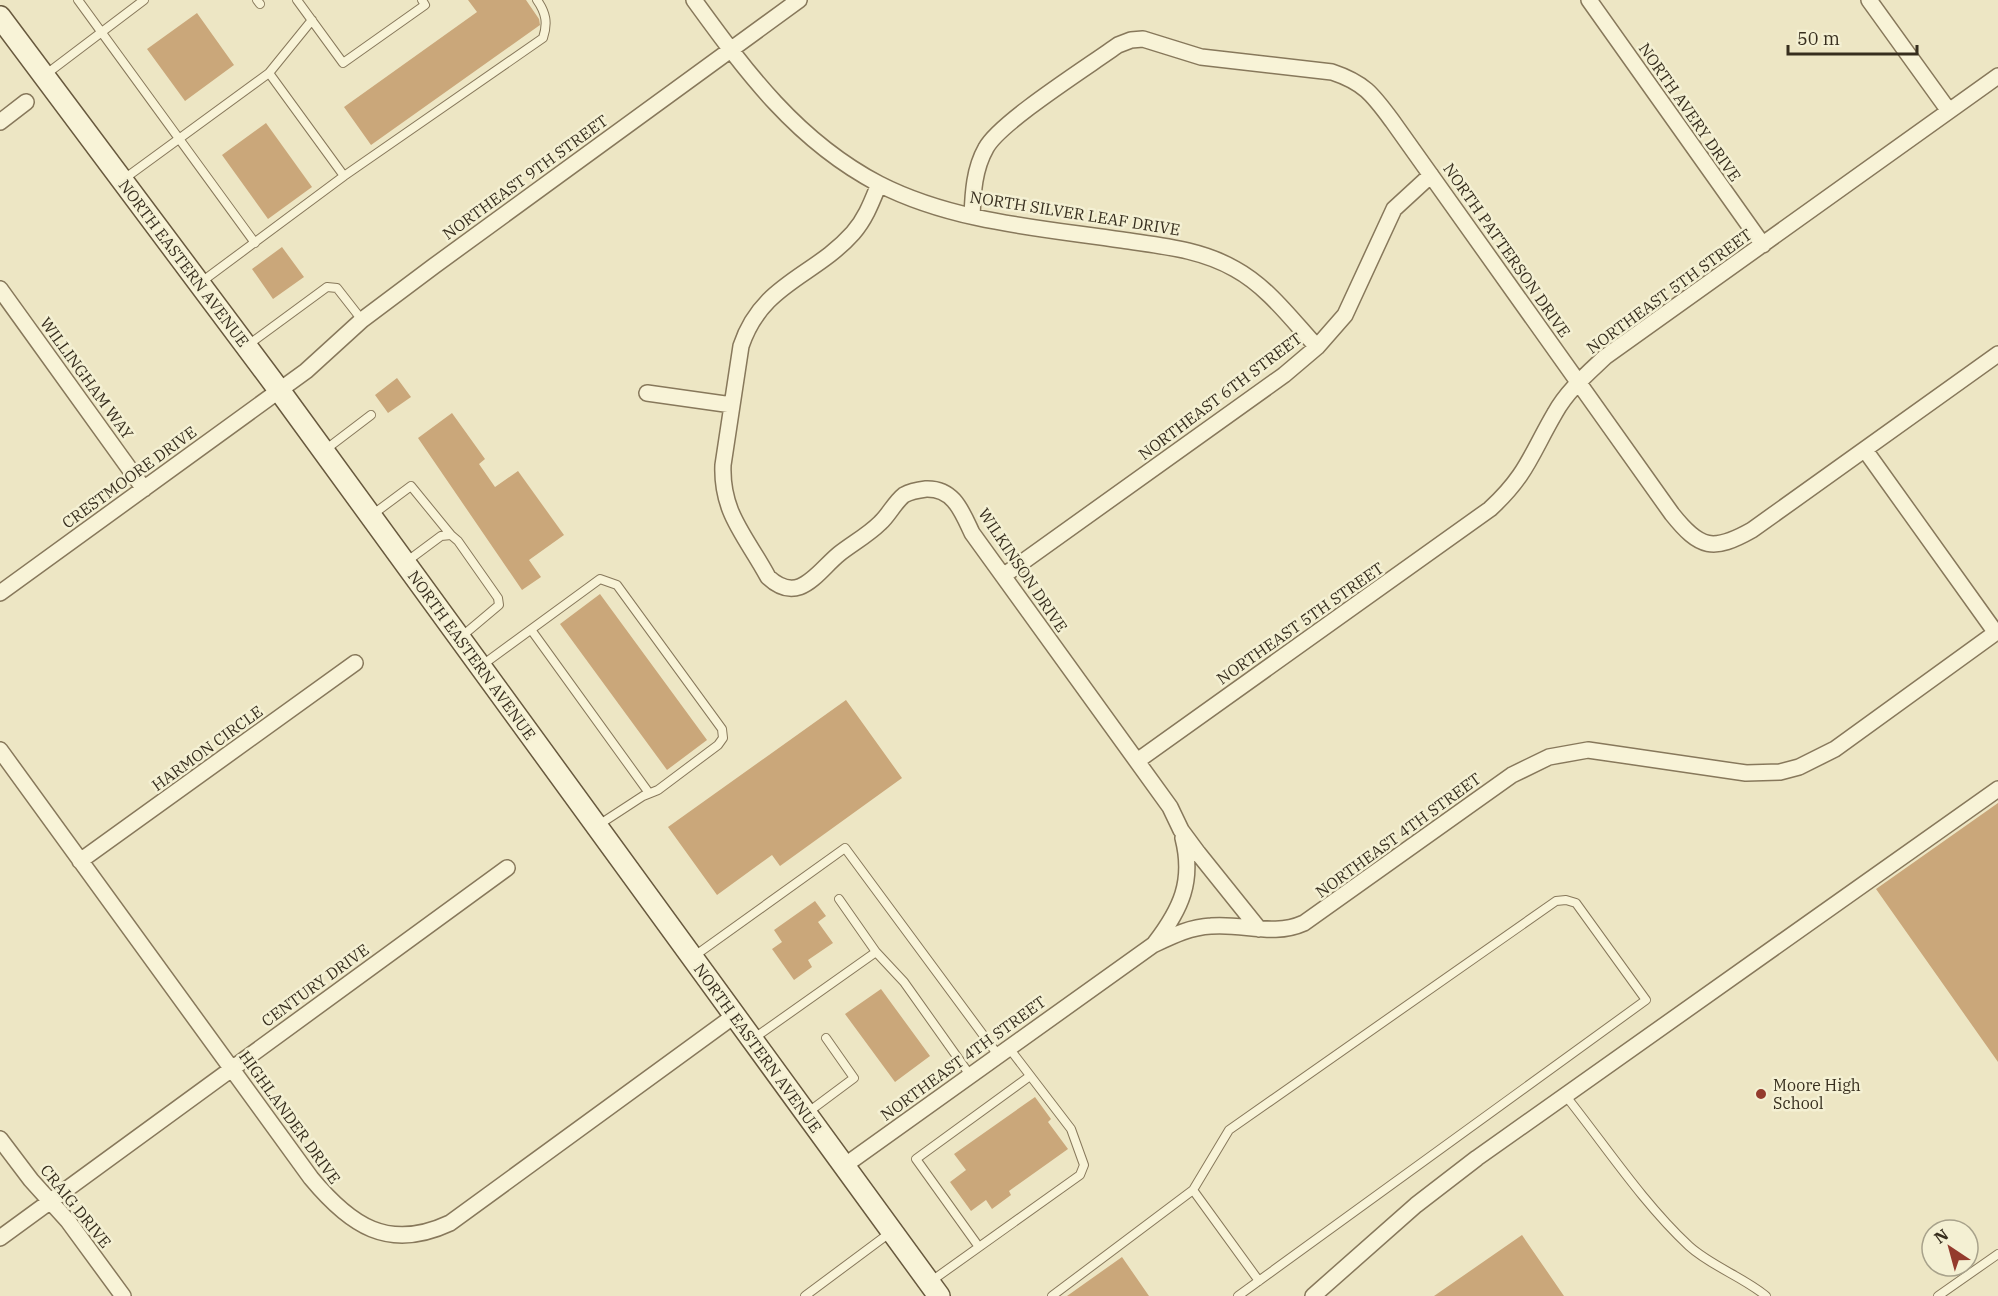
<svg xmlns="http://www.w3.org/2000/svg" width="1998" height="1296" font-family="'IBM Plex Serif',serif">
  <rect width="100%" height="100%" fill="#ede6c4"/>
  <path fill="#caa77a" d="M468,0H526L539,19L540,25L371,145L344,107L477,12Z
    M197,13L234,65L185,101L147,49Z
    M266,123L312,187L268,219L222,155Z
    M282,247L304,277L273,299L252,269Z
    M397,378L411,397L388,413L375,395Z
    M452,413L485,459L479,464L495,487L518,471L564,535L529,560L541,577L522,590L418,438Z
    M600,594L707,740L667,770L560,624Z
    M846,700L902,778L780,866L772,855L717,895L668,827Z
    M1998,803V1062L1876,889Z
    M815,901L826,916L818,922L833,943L808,960L812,967L794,980L772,949L782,942L774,930Z
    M881,989L930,1056L895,1082L845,1014Z
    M1035,1097L1051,1119L1048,1122L1068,1149L1009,1191L1011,1195L992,1209L986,1200L971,1211L950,1182L966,1170L954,1154Z
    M1522,1235L1564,1296H1434Z
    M1122,1257L1149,1296H1067Z"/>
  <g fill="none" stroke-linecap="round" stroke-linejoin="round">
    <g stroke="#87785b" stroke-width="10">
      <path id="lane" d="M78,0L255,243
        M257,0L260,4
        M297,0L343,63L425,5L422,0
        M269,73L312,20
        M45,75L144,0
        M344,176L543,38C548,23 546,13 537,0
        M124,179L269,73L344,176L200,283
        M248,345L327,287L337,288L362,320
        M325,450L371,415
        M372,515L411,486L451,535
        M406,562L441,536L451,535L458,541L498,598L499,605L461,637
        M532,631L649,793
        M481,666L600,579L617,585L722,729L723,738L718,745L658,790L643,796L597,826
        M839,899L876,952
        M693,957L845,848L998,1055
        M753,1039L876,952L904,982L970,1075
        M1565,1095C1605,1145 1642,1202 1689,1246C1711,1266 1743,1277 1766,1296
        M807,1113L854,1078L826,1038
        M1193,1190L1259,1281
        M979,1247L916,1159L1030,1076
        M930,1282L1080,1175L1084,1165L1071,1129L1009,1048
        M805,1296L891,1232
        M1052,1296L1193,1190L1229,1130L1556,901L1566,900L1576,903L1646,1000L1238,1296
        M1938,1296L1998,1254"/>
    </g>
    <g stroke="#87785b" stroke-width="18">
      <path id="street" d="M694,0C747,73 797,141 879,184C953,222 1041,228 1122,240C1161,246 1200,249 1235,269C1268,287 1292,320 1317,347
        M1589,0L1763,245
        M1869,0L1949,111
        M0,122L26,102
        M879,184C872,201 866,218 853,233C814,277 762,283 741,346L723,465C721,513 746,536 768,577C799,606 817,572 839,554C853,543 868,535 880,523C889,515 894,503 904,495C911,491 918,490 926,489C954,488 962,512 972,533L1170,807L1181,830L1198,853L1259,929
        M972,216C973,193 974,169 986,148C1000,122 1089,66 1118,45L1131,40L1143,39L1201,57L1332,72C1365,83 1373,95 1393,122L1672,514C1700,549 1713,552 1752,530L1998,354
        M0,289L144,489
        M647,393L732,405
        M1865,450L1996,633
        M1003,576L1284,375L1317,347L1345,315L1394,209L1431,175
        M0,593L306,371L362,320L434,266L799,0
        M0,750L311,1178C350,1225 388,1252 450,1223L734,1016
        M1137,761L1490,509C1527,475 1531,454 1555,413C1567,391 1587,374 1605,357L1998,76
        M80,861L355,663
        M1155,943C1181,909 1194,881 1183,838
        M0,1139L31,1180L68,1221L123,1296
        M844,1166L1153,945C1172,936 1190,927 1211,926C1244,923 1273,937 1304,923L1512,775L1549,757L1588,750L1746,773L1780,772L1799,767L1835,749L1998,631
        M0,1238L507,868
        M1313,1296L1416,1205L1477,1158L1998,789"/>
    </g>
    <g stroke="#68593e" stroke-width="24">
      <path id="secondary" d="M0,17L279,390L939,1296"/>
    </g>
    <use href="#lane" stroke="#f8f3d7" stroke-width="8"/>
    <use href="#street" stroke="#f8f3d7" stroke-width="15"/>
    <use href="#secondary" stroke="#f8f3d7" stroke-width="21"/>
  </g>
  <circle fill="#943b2d" stroke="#f4f0d3" stroke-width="2" cx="1761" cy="1094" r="6"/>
  <g text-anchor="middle" stroke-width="5" stroke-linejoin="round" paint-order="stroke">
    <g font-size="16" fill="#372e1e" stroke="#f4f0d3">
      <text transform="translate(1690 112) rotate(55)" y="6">NORTH AVERY DRIVE</text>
      <text transform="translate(525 177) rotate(-36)" y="6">NORTHEAST 9TH STREET</text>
      <text transform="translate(1075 213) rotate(9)" y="6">NORTH SILVER LEAF DRIVE</text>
      <text transform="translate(1507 250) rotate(55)" y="6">NORTH PATTERSON DRIVE</text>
      <text transform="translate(184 263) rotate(53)" y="6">NORTH EASTERN AVENUE</text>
      <text transform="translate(1669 291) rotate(-36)" y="6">NORTHEAST 5TH STREET</text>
      <text transform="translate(87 378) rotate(54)" y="6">WILLINGHAM WAY</text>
      <text transform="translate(1220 396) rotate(-37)" y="6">NORTHEAST 6TH STREET</text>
      <text transform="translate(129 477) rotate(-36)" y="6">CRESTMOORE DRIVE</text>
      <text transform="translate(1023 570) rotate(56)" y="6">WILKINSON DRIVE</text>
      <text transform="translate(1300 623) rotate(-35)" y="6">NORTHEAST 5TH STREET</text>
      <text transform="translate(472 655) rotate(54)" y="6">NORTH EASTERN AVENUE</text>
      <text transform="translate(207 748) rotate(-36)" y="6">HARMON CIRCLE</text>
      <text transform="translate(1398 835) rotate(-36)" y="6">NORTHEAST 4TH STREET</text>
      <text transform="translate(315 985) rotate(-36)" y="6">CENTURY DRIVE</text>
      <text transform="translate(758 1048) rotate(54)" y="6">NORTH EASTERN AVENUE</text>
      <text transform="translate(963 1058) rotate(-36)" y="6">NORTHEAST 4TH STREET</text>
      <text transform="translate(290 1117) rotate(54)" y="6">HIGHLANDER DRIVE</text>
      <text transform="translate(76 1206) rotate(51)" y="6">CRAIG DRIVE</text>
    </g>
    <g font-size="16" fill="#372e1e" stroke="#f4f0d3" text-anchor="start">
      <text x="1773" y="1091">Moore High<tspan x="1773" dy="18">School</tspan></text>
    </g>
  </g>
  <g transform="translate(1950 1248) rotate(324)"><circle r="28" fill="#f4f0d3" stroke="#a8a28b" stroke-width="1.5"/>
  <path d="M0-4.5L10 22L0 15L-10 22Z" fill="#943b2d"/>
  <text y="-9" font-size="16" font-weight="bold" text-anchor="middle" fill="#372e1e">N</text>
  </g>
  <path d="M1788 45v9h129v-9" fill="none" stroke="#372e1e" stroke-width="3"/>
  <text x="1797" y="45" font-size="18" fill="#372e1e" stroke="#f4f0d3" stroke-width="4.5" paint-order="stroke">50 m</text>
</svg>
